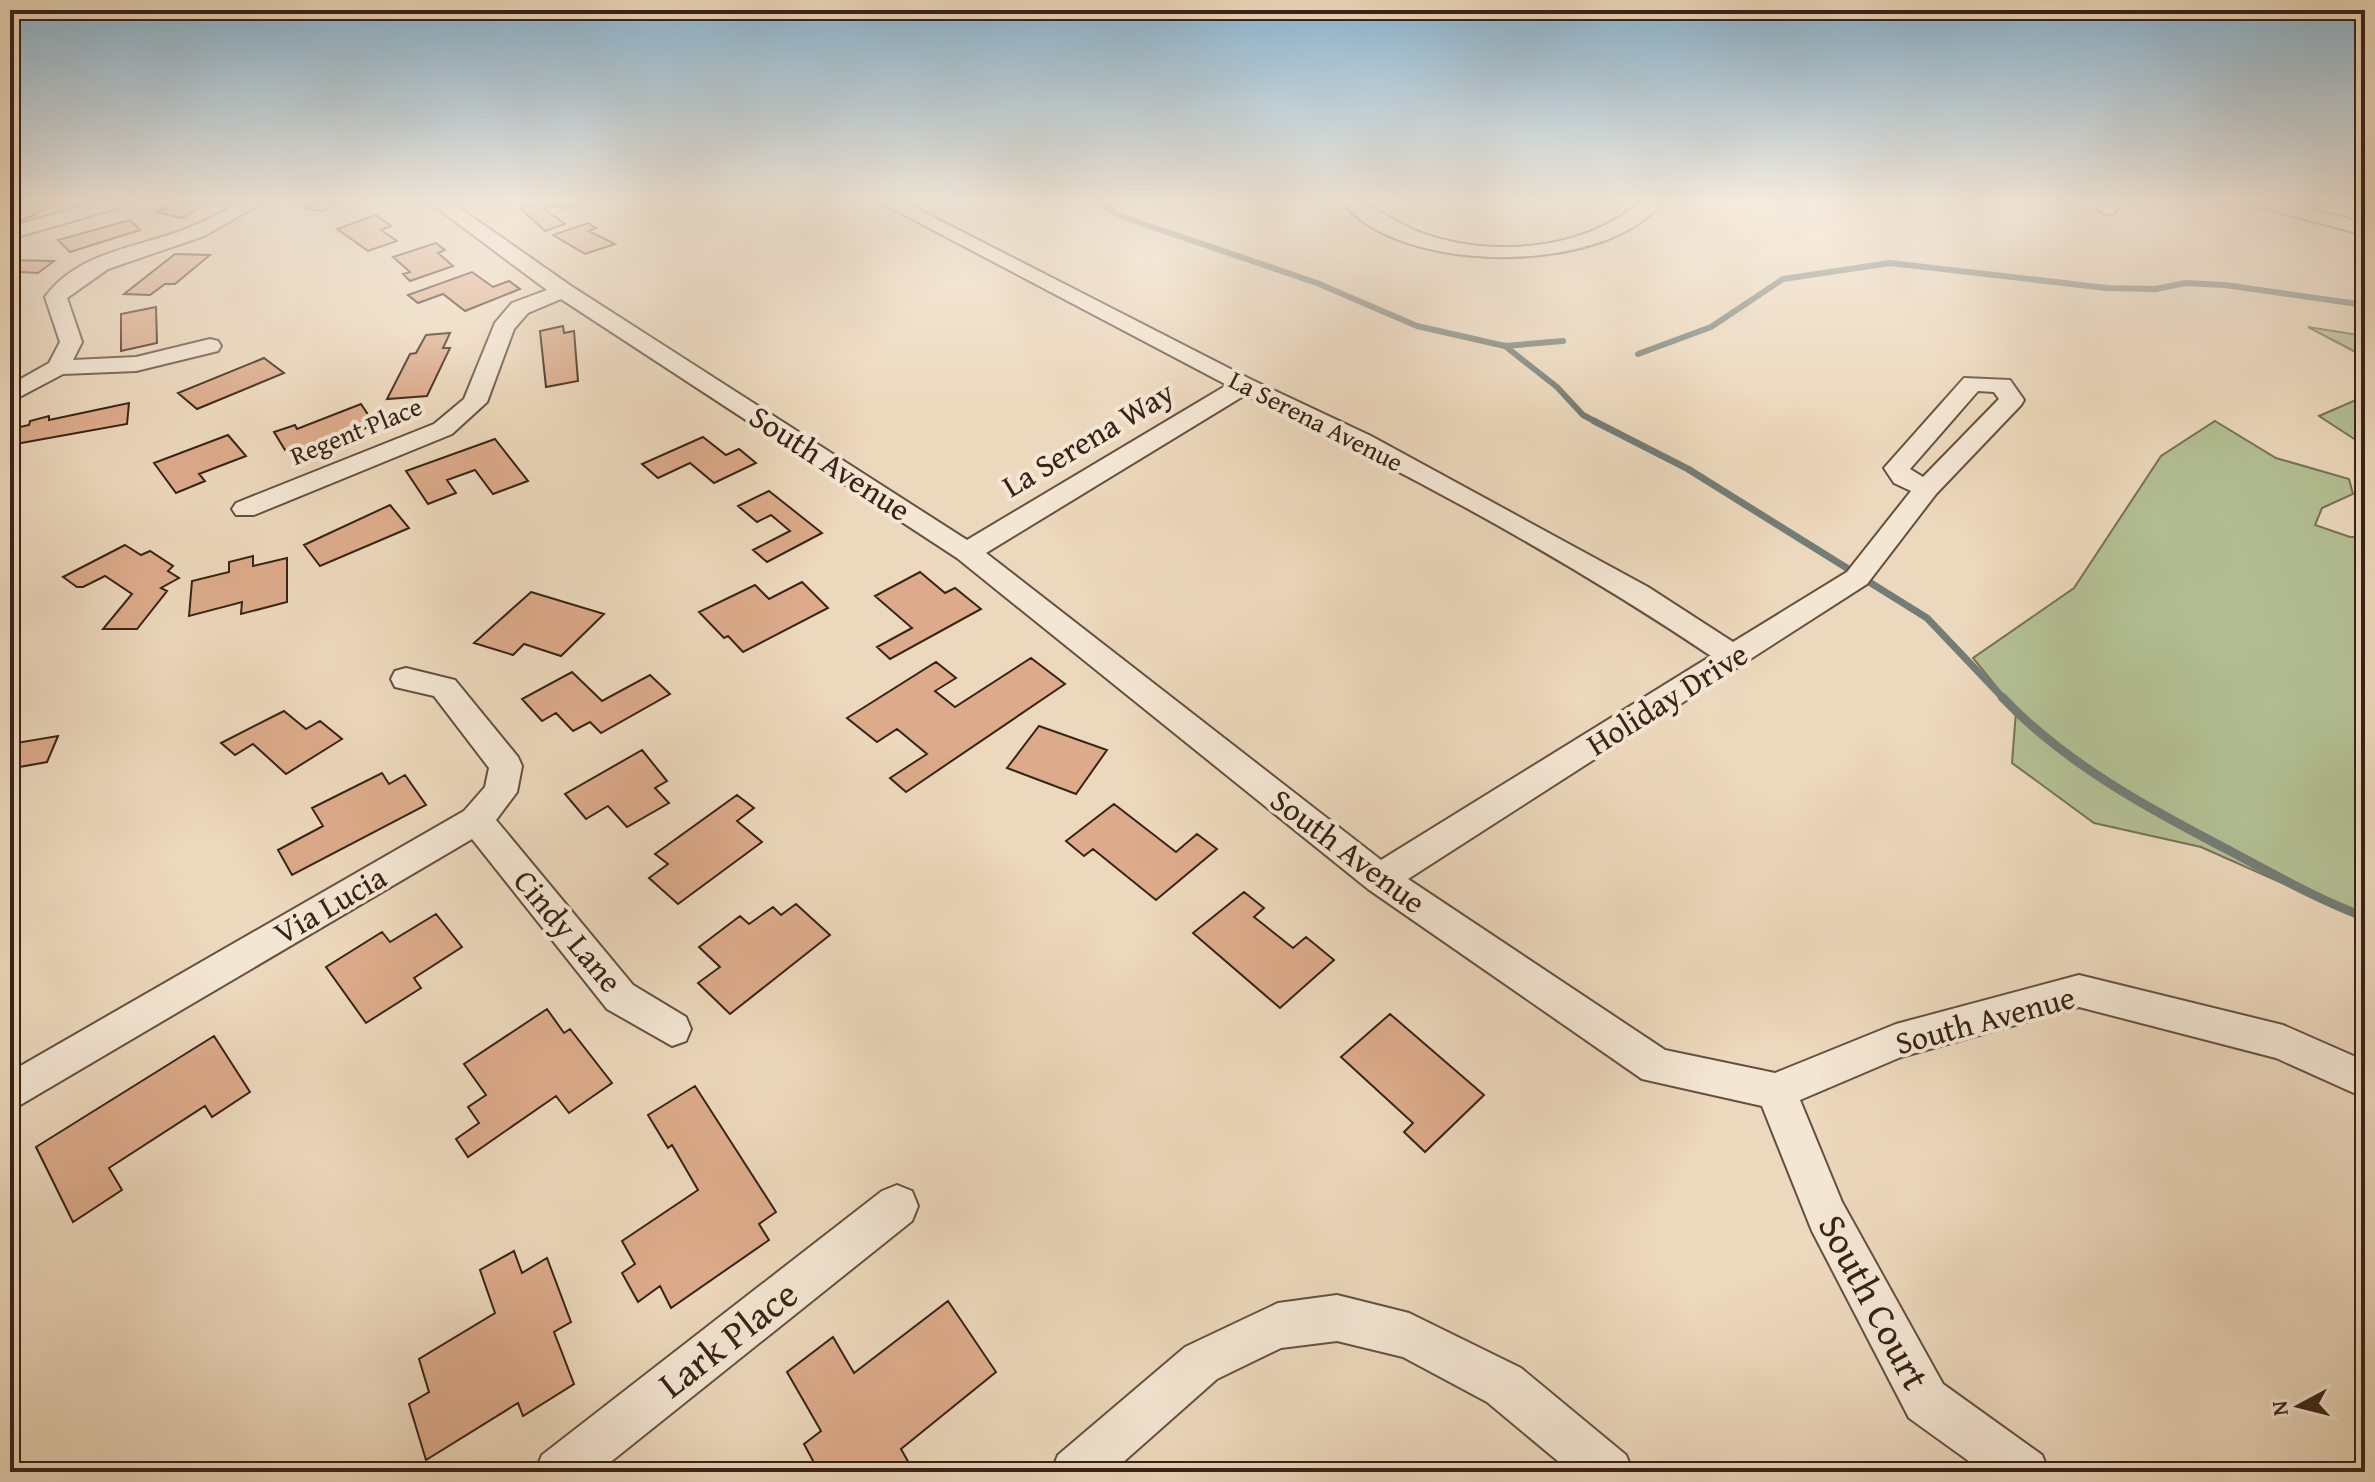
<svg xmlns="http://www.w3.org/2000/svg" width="2375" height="1482" font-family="'Gentium Book Plus',serif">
  <rect width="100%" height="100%" fill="#ecd8bc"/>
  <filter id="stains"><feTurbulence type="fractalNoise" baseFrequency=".0025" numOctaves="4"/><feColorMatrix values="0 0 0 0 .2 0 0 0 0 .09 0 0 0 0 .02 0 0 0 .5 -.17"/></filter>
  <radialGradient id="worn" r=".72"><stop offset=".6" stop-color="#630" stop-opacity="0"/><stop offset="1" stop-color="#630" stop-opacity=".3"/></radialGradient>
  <path fill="#b3c094" stroke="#767256" stroke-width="2" d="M2308,327L2365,336V357Z
    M2365,396V446L2319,416Z
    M2215,421L2276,458L2349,479L2353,494L2322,508L2315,525L2350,537H2365V920L2201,847L2094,823L2012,763L2016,711L1973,658L2074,588L2161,456Z"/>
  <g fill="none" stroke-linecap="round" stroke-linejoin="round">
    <path stroke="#737d77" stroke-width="6" d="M1097,202L1120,216L1317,283L1417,326L1505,346L1563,341
      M1505,346L1557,387L1583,415L1598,423
      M1638,354L1711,327L1783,279L1890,263L2107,288L2156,289L2185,283L2225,285L2365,305"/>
    <path stroke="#737d77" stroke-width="7" d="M1594,421L1688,469L1927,618L2004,699"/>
    <path stroke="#737d77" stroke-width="9" d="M2002,697C2065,764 2153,811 2234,853C2277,876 2319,900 2365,917"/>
  </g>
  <path fill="#ddab8b" stroke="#382317" stroke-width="2" d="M32,202H59L21,221L10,219V206Z
    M177,202H208L182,218L156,212Z
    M304,202H338L324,211L306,209L312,206L300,204Z
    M542,202H577L580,204L565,209L558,205L544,209L565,224L545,231L521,209Z
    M376,215L391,226L381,230L397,241L368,251L337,229Z
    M130,220L140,230L70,252L58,240Z
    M588,223L596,228L589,231L615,244L585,254L553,235Z
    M436,243L445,250L438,253L453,266L410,281L403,274L410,272L393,257Z
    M175,254L210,255L175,284H165L150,295L124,294Z
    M10,260L54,261L38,273L21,272L10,280Z
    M472,272L493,287L509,281L520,289L465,311L443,294L418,303L408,295Z
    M156,307L157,343L121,351V314Z
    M563,326L564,333L574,331L578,381L546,387L540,331Z
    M450,333L443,348H450L427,396L387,399L410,354L416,353L426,335Z
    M264,358L284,373L197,409L178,393Z
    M129,403L127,424L10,445L11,429L29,425L30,421L49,416V420Z
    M361,404L375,425L304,449L301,445L285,450L274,432L295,425L297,429Z
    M228,435L246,456L199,474L205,481L176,493L154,463Z
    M703,437L726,455L739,449L756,463L714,483L690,463L658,478L642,464Z
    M495,439L528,481L493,494L475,470L447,480L456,493L428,504L406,471Z
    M769,491L822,533L767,562L753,550L790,531L771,515L757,522L738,506Z
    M390,505L409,528L320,566L304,545Z
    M125,545L141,555L150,551L173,566L168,571L179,578L161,588L167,591L137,629H103L132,594L105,576L83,587H77L63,577Z
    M253,556V566L287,558V602L241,614L242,602L189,616L192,581L229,572V562Z
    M920,572L945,593L955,588L981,609L890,659L877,647L912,628L875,596Z
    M802,582L828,608L743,652L728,636L724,638L699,612L755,585L769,599Z
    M531,592L604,614L561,656L524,644L513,655L474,643Z
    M1031,658L1065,684L906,792L890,778L927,754L897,729L877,742L847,718L936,662L956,678L935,691L955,707Z
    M572,672L602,701L650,675L670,694L601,733L590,722L573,731L556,713L542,721L522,699Z
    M284,711L306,729L320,721L342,739L286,774L253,744L235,755L221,743Z
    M1039,726L1107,750L1076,794L1007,768Z
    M58,736L47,762L14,768L10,776V744Z
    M642,750L667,781L655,788L669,803L627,827L608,806L586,819L565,794Z
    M382,773L389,784L405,775L426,805L292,875L278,850L323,826L312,808Z
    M737,795L754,808L737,821L762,842L678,904L649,878L668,864L655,854Z
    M1114,804L1176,852L1197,834L1217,849L1156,900L1093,849L1084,856L1066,841Z
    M1244,892L1264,908L1254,917L1293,948L1306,937L1334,960L1280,1008L1193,933Z
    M796,904L830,935L730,1014L698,983L720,967L699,947L740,916L749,924L773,907L781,915Z
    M436,914L462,947L414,978L421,988L366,1023L326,967L382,932L390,942Z
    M547,1009L564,1033L570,1029L612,1083L569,1113L556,1096L468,1157L456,1139L479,1123L468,1107L486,1095L464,1064Z
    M1390,1014L1484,1095L1425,1152L1404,1132L1413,1123L1341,1057Z
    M214,1036L250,1092L212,1117L205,1106L109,1168L122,1190L73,1222L36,1147Z
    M695,1086L776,1212L759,1224L769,1240L671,1308L660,1286L638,1302L622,1273L635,1264L622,1241L698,1190L672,1145L668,1148L648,1115Z
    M514,1251L522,1273L547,1258L571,1322L554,1332L574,1384L523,1416L518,1403L426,1460L409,1404L429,1392L419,1359L495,1313L480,1270Z
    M948,1301L996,1372L901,1449L914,1472H851L847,1465L838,1472H819L804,1444L821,1431L787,1372L833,1337L854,1373Z"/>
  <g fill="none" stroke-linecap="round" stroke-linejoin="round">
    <g stroke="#655040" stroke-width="4">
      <path id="minor" d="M97,202H127L124,206L10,239V227Z
        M240,202H264L204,236L108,269L67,298L82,342L73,360L136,357L210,339L218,341L221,346L218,351L136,371L63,374L10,402V385L49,363L60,342L45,297C76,254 132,248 178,232C200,224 220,213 240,202Z
        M429,202H451L571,286L967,540L1227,385L880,202H904L1252,380L1371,436L1648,587L1733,642L1847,572L1911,491L1894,483L1884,468L1964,378L2010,380L2024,400L2021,405L1936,494L1867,584L1408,879L1665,1050L1775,1073L1896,1024L2079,975L2283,1025L2365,1061V1098L2276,1058L2079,1007L1901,1057L1800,1100L1842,1202L1943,1384L2042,1455L2049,1472H1984L1909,1418L1812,1231L1762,1106L1642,1079L1368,889L957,558L561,299L528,313L514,329L487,402L452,434L254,515H236L232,509L236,503L434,424L464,399L495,323L512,303L547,290ZM1978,391L1994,392L1999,399L1923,477L1910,469ZM1245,395C1405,471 1563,557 1711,656L1381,860L986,553Z
        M1342,202C1369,200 1389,219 1414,230C1484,259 1583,252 1640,202H1662C1605,276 1399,275 1342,202Z
        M2101,202H2121L2114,213L2107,215L2097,209Z
        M2252,202H2283L2365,223V235L2255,206Z
        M406,668L455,680L518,757L522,766L517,792L496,820L633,985L686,1017L691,1029L686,1041L672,1046L607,1009L472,839L10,1111V1072L464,811L485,787L489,768L434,696L395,687L391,679L395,671Z
        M897,1185L912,1191L918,1206L912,1221L598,1472H535L542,1455L882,1191Z
        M1337,1295L1409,1313L1521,1368L1626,1455L1633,1472H1571L1487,1402L1403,1357L1337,1341L1281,1348L1217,1379L1112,1472H1051L1058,1455L1185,1347L1278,1303Z"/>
    </g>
    <use href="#minor" fill="#f3e6d3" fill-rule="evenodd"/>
  </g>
  <linearGradient id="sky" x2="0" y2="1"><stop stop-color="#89b6d4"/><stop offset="0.49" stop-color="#f6ede1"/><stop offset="1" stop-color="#f6ede1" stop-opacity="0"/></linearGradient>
  <rect width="2375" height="409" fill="url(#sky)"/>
  <g text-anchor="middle" stroke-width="8" stroke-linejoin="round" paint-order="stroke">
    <g font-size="26" fill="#382317" stroke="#f3e6d3">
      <text transform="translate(1316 421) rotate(27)" y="9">La Serena Avenue</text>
      <text transform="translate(356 431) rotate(-22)" y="9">Regent Place</text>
    </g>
    <g font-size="32" fill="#382317" stroke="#f3e6d3">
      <text transform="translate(1088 439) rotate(-31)" y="11">La Serena Way</text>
      <text transform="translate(830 463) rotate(33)" y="11">South Avenue</text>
      <text transform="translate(1667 699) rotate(-32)" y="11">Holiday Drive</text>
      <text transform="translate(1348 851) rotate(37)" y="11">South Avenue</text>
      <text transform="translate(330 905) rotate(-30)" y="11">Via Lucia</text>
      <text transform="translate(568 931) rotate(50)" y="11">Cindy Lane</text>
      <text transform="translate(1985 1020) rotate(-15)" y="11">South Avenue</text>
    </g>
    <g font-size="38" fill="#382317" stroke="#f3e6d3">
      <text transform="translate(1874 1302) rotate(62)" y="13">South Court</text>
      <text transform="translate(728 1339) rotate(-38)" y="13">Lark Place</text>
    </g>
  </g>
  <rect width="2375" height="1482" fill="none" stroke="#ecd8bc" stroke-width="40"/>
  <rect x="12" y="12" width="2351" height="1458" fill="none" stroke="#382317" stroke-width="4"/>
  <rect x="20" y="20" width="2335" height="1442" fill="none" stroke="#382317" stroke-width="2"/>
  <g transform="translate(2299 1406) rotate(263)" stroke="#f3e6d3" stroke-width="6" paint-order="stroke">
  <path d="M0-6L14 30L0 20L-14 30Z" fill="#382317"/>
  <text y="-12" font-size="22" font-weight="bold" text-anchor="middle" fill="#382317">N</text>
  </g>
  <rect width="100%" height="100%" filter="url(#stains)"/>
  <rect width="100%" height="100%" fill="url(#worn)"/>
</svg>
